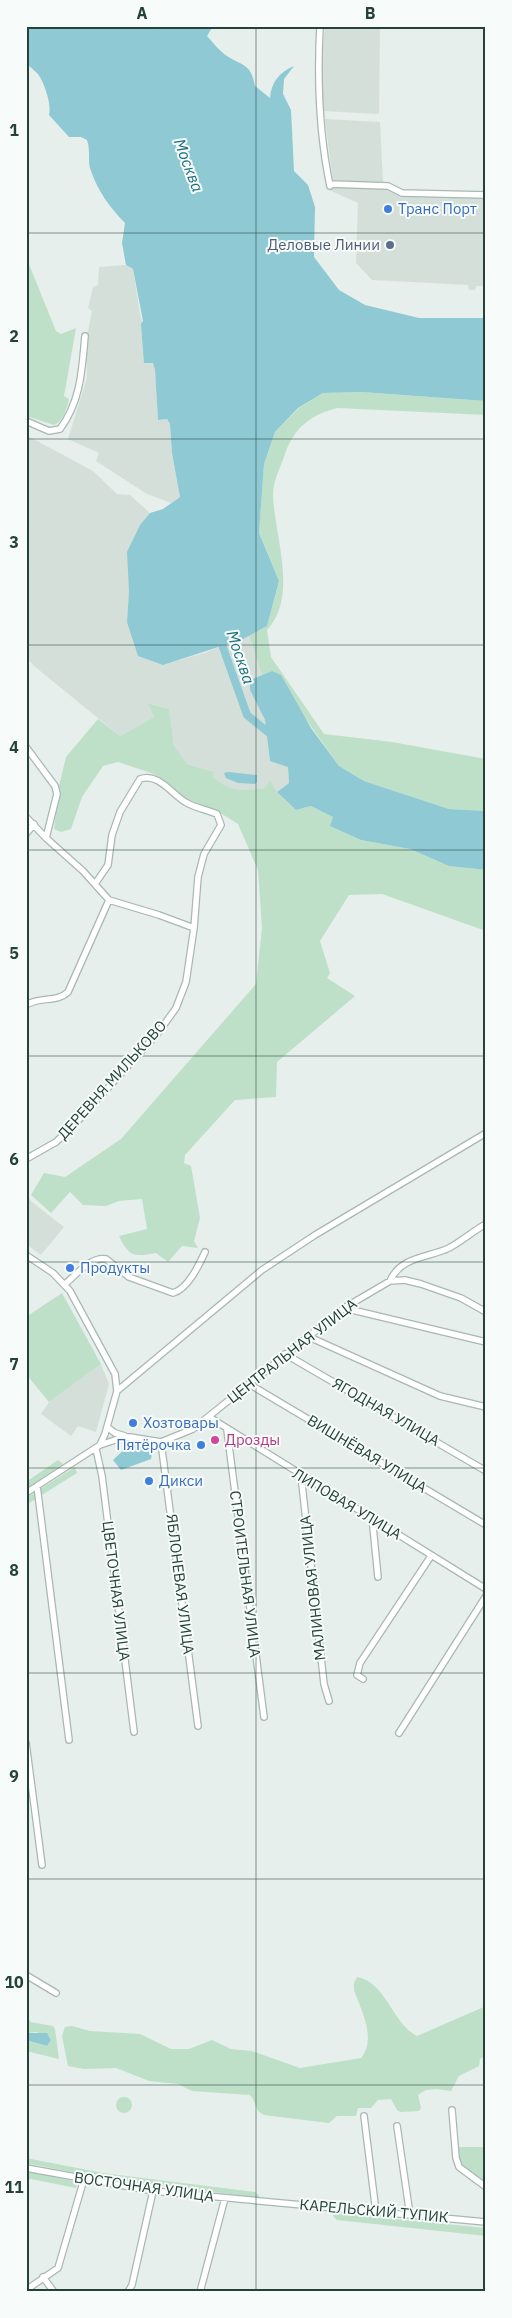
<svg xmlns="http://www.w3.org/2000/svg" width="512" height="2318" font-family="'IBM Plex Sans',sans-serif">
  <rect width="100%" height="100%" fill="#e6efeb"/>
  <path fill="#d4dfda" d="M325,26H380L379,114L323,111L320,78Z
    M325,119L380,122L383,182H333Z
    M327,186L381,188L401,195L486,198V286H476L475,290H469L468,285L372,280L356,263L358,203L327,189Z
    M126,265L133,269L140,314L155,370L158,420L167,419L170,424L172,453L180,497L171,503L147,494L96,461L99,453L68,439L87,378V361H84L85,347L92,311L88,308L93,287L98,285L99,267Z
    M26,435L93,471L117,494L130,495L150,513L140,525L129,591L127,622L163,665L204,653L249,635L262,675L250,680V690L265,720L270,761L288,766L289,783L277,792L265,788L246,791L223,787L213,776L214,772L187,764L174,745L169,709L149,703L154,717L120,736L34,666L26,657Z
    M26,1194L32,1202L64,1227L41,1255L26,1244Z
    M101,1364L109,1384L96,1432L78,1426L71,1436L41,1414L49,1402Z"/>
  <path fill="#bfe0c8" d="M26,257L56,331L61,334L76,328L64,396L69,399C67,409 63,421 54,425L26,416Z
    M361,392L486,401V415L337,408C310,415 294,428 285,454C281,466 273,481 273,494C274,536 299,596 267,630L271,657L324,734L392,742L486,759V811L449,809L364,781L339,766L272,671L262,675L249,635L267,626L279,581L259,533L264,464L275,432L299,408L323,393Z
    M148,703L169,709L174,745L187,764L214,772L213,776C228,793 244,791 265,788L270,781L277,792L296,810L311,806L334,817L331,826L361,840L410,849L449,866L486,870V931L382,894L349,895L320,941L330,973L327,978L355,996L277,1062L276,1097L235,1100L185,1155L184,1163L191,1166L200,1218L194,1241L198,1248L182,1246L168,1262L156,1253C134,1257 129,1257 119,1236L147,1229L142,1199L119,1201L106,1206L83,1205L70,1192L51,1213L31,1195L44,1173L65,1177L121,1139L256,984L262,928L258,870L238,824L222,814L187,799L154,774L118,762L103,766L82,797L71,829L61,832L54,829L59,786L66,757L98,719L120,736L154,717Z
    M62,1293L101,1364L49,1402L26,1374V1317Z
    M58,1460L63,1464L26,1489V1482Z
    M75,1467L77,1473L26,1505V1498Z
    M357,1977C386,1982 392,2023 417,2036L486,2006V2055L480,2059L479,2066L459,2076L451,2091L436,2089L426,2090L418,2095L421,2108L419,2111L400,2112L397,2110L391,2099L378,2100L371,2108H358L356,2116H337L329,2123L264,2115L258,2111L252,2097L249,2095L192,2091L178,2084L149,2081L116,2068L84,2069L68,2066L62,2036L65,2027L72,2026L90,2031L140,2034L171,2049H189L212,2040L231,2049L252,2051L300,2068L361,2058C377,2039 361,2010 354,1990V1983Z
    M26,2017L31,2022L53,2026L55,2029L59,2059L26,2051V2040L47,2046L51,2040L49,2036L36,2032L27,2033Z
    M116 2105a8 8 0 1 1 16 0a8 8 0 1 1-16 0Z
    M459,2147H484L486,2185L477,2179L459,2163Z
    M26,2158L103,2173L255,2192L261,2198L102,2178L26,2163Z
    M26,2171L77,2182L76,2188L26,2178Z
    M334,2213L486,2228V2236L337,2220L333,2216Z"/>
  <path fill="#8ec9d4" d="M26,26H213L207,36C213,42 219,51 227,56C242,66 251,63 255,86L270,98C271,83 279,72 294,66L284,79L283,94L291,110L294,171L308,185L315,207L314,257L339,290L365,305L419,318H486V401L361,392L323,393L298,408L275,432L264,464L259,533L279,581L267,626L243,639L163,665L138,656L127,622L129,591L127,552L140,525L150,513L163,509L180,497L172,453L170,424L167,419L158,420L155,370L153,363H144L141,324L143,321L133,269L126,265L122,243L125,223C110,208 98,191 91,171C87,162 91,151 87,140L81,137H69L49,115C52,105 44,82 38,74C34,70 30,67 26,63Z
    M272,671L281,675L311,728L339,766L364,781L449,809L486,811V870L449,866L410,849L361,840L330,826L333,817L311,806L296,810L277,792L289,783L288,767L270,761L265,720L250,690V680Z
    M228,772L257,775V782L255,784L238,783L226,778L224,773Z
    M130,1444L150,1446L153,1448L151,1459L121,1470L113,1460Z
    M26,2029L29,2033H47L51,2040L47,2046L26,2040Z"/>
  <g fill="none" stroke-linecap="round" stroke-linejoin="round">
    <path stroke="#8ec9d4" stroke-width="8" d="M220,639L247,715L274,737"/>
    <g stroke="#a8b8b2" stroke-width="8">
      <path id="minor" d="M320,26C317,81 319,133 330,186
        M330,184L388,186L402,193L486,195
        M26,421L49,431L60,429C81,401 82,369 85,336
        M26,747L55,786L57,794L46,838L83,871L109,900L159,915L194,928
        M26,817L46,838
        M26,834L34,824
        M26,1005C39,996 57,1003 68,992L109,900
        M26,1159L56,1142L75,1124L158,1033L176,1008L186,982L194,928L198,877L204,854L221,825L217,814C208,810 196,808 187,803C173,796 159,772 140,779L120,812L112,835L108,865L95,884
        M26,1255L53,1273L70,1291L115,1374L117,1391L105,1434L100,1445L26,1493
        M390,1281C401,1256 428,1258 449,1248C462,1241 473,1231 486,1224
        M65,1284C76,1275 91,1256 106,1259L129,1277L173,1293C188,1289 199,1265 205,1252
        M344,1308L486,1342
        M307,1336L440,1396L486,1407
        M285,1354L486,1471
        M249,1384L486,1525
        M117,1391L262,1270L315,1235L486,1133
        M209,1417L486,1589
        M107,1427L115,1433L125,1436
        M227,1430L264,1717
        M161,1442L198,1726
        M100,1445L121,1438L130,1437L161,1442L193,1429L344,1308L390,1281L405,1280L421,1284L461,1298L486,1312
        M96,1449L102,1476L134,1732
        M301,1475L324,1684L329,1701
        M37,1486L69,1740
        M372,1517L378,1577
        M363,1679L357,1675L360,1663L431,1556
        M399,1733L486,1596
        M26,1743L42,1865
        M26,1975L56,1993
        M452,2110L456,2158L459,2167L486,2187
        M364,2116L376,2212
        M397,2126L410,2215
        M26,2168L153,2191L486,2222
        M43,2277L54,2292
        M26,2290L58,2268L84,2179
        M128,2292L132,2285L153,2191
        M200,2292L225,2198"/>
    </g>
    <use href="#minor" stroke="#fff" stroke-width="5.5"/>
  </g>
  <path fill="none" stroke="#24423a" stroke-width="1" stroke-opacity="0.55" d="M256,26V2292M26,233H486M26,439H486M26,645H486M26,850H486M26,1056H486M26,1262H486M26,1468H486M26,1673H486M26,1879H486M26,2085H486"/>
  <g fill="#3f7fe0" stroke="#f7fbf9" stroke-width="2">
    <circle cx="388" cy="209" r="5"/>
    <circle cx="70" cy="1268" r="5"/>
    <circle cx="133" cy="1423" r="5"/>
    <circle cx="201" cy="1445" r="5"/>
    <circle cx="149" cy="1481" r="5"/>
  </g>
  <circle fill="#5c6f8a" stroke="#f7fbf9" stroke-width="2" cx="390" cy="245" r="5"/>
  <circle fill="#d1479c" stroke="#f7fbf9" stroke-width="2" cx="215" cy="1440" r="5"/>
  <g text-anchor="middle" stroke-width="4" stroke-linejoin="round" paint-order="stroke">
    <g font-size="15" fill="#366cbe" stroke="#f7fbf9" text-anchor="start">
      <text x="398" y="214">Транс Порт</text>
      <text x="80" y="1273">Продукты</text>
      <text x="143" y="1428">Хозтовары</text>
      <text x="191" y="1450" text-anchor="end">Пятёрочка</text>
      <text x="159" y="1486">Дикси</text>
    </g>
    <g font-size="15" fill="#4e5e75" stroke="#f7fbf9" text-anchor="end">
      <text x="380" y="250">Деловые Линии</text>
    </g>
    <g font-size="15" fill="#24423a" stroke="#f7fbf9">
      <text transform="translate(112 1080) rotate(-48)" y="5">ДЕРЕВНЯ МИЛЬКОВО</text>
      <text transform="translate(292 1351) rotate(-38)" y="5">ЦЕНТРАЛЬНАЯ УЛИЦА</text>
      <text transform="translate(386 1412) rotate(30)" y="5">ЯГОДНАЯ УЛИЦА</text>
      <text transform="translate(367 1454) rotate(31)" y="5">ВИШНЁВАЯ УЛИЦА</text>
      <text transform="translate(347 1504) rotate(31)" y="5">ЛИПОВАЯ УЛИЦА</text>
      <text transform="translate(245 1574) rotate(83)" y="5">СТРОИТЕЛЬНАЯ УЛИЦА</text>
      <text transform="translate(180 1584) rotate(83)" y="5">ЯБЛОНЕВАЯ УЛИЦА</text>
      <text transform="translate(313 1588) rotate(-96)" y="5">МАЛИНОВАЯ УЛИЦА</text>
      <text transform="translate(116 1591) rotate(83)" y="5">ЦВЕТОЧНАЯ УЛИЦА</text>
      <text transform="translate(144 2187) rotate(8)" y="5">ВОСТОЧНАЯ УЛИЦА</text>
      <text transform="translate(374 2211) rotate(5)" y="5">КАРЕЛЬСКИЙ ТУПИК</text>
    </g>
    <g font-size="15" fill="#b23c85" stroke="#f7fbf9" text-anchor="start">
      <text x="225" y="1445">Дрозды</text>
    </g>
    <g font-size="16" font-style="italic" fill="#1c6f80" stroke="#f7fbf9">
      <text transform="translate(189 165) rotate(69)" y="6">Москва</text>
      <text transform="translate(241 657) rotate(71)" y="6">Москва</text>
    </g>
  </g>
  <rect width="512" height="2318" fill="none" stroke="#f7fbf9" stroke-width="55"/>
  <rect x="28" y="28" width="456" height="2262" fill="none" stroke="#24423a" stroke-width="2"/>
  <g font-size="16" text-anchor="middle" font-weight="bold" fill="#24423a">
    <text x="142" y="19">A</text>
    <text x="370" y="19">B</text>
    <text x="14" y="136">1</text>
    <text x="14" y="342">2</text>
    <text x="14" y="548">3</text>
    <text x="14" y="753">4</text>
    <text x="14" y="959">5</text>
    <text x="14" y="1165">6</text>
    <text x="14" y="1370">7</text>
    <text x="14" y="1576">8</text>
    <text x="14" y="1782">9</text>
    <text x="14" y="1988">10</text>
    <text x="14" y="2193">11</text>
  </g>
</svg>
